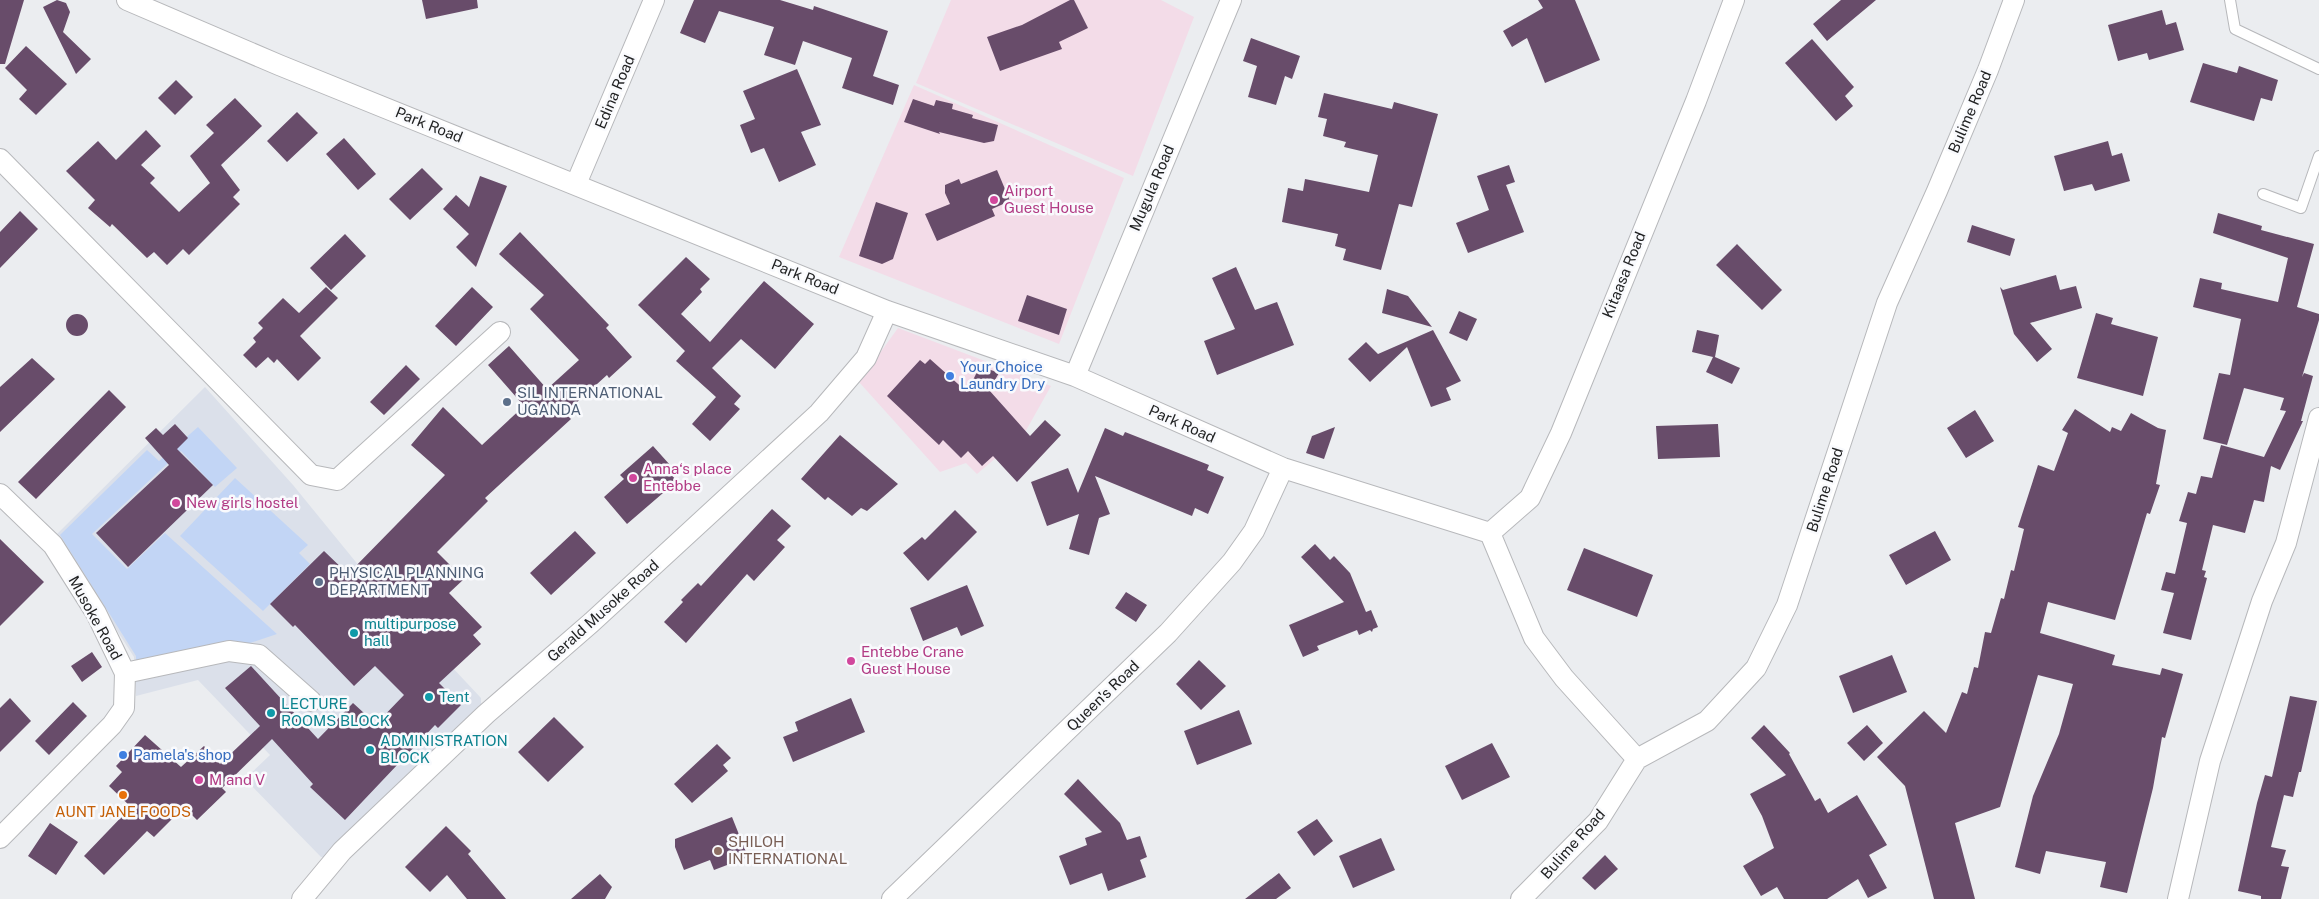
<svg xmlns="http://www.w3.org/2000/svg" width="2319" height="899" font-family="'Public Sans',sans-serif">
  <rect width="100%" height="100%" fill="#ebedf0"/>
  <path fill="#f3dce8" d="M951,0H1161L1194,17L1133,176L916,83Z
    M914,85L1124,178L1059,344L839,257Z
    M898,328L1051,386L1024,434L977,474L966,463L940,472L859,382Z"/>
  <path fill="#dbe0ea" d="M205,387L293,485L373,583L481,698V708L329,857H321L245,779L270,755L198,680L136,696L134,657L56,535Z"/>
  <path fill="#c2d5f5" d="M198,427L237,468L215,487L181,451L92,534L127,569L165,533L277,634L232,649L136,670V656L60,535L147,450L159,461Z
    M235,478L308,545L299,553L310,564L263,611L180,536Z"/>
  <path fill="#684c6a" d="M0,0H24L5,64H0Z
    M57,0L66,3L70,12L63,32L91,59L76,74L43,7Z
    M422,0H477L478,8L426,19Z
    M694,0H780L813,10L814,6L888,31L873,76L899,85L893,105L842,88L852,58L803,41L795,65L764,55L774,27L719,11L705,43L680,33Z
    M1070,0H1074L1088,28L1059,42L1062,49L1000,71L987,37L1022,25Z
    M1538,0H1575L1600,60L1545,83L1527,38L1512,47L1503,31L1543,8Z
    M1841,0H1876L1827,41L1813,24Z
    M2162,10L2166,25L2176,22L2184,50L2149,60L2147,53L2118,61L2108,25Z
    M1251,38L1300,56L1292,79L1285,76L1276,105L1248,97L1257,66L1243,61Z
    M1812,39L1854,87L1845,96L1853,106L1836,121L1785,63Z
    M26,46L67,84L36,115L19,99L27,90L5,68Z
    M2203,63L2237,73L2239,66L2278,80L2272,101L2261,98L2254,121L2190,102Z
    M797,69L821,125L801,132L816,165L779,182L764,148L751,153L740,125L755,119L743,91Z
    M176,80L193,97L175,115L158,98Z
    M1324,93L1392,109L1394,102L1438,114L1412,207L1399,204L1381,270L1343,260L1346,249L1335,246L1338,234L1282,222L1288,188L1303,191L1305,179L1369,192L1378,155L1344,147L1346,142L1323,136L1327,119L1318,117Z
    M235,98L262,126L221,165L240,190L233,197L240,204L189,255L183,249L167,265L154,252L147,258L112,224L110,227L88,208L95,200L66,171L98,141L116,160L146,130L161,146L141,165L155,178L150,183L179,212L210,183L190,156L214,133L206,125Z
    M913,99L934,106L936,100L953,104L952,109L973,115L972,118L998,125L994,141L984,143L939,132L940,134L904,122Z
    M297,112L318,133L287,162L267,141Z
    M344,138L376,174L358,190L326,154Z
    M2108,141L2112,156L2122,153L2130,181L2095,191L2092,184L2064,191L2054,156Z
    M1509,165L1515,182L1506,185L1524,232L1468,253L1456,223L1489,210L1477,176Z
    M422,168L443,189L410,220L389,199Z
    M997,170L1010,201L992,209L995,216L937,241L925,214L950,204L945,193V185L959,179L961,184Z
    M480,176L507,186L476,267L456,247L469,234L443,209L456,195L469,207Z
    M876,202L908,213L893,259L882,264L859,256Z
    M20,211L38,229L0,268V232Z
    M2218,213L2262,226L2261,230L2314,244L2297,307L2319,314V320L2302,377L2304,373L2313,376L2301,421H2303L2280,470L2271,466L2264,502L2254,500L2245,533L2213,525L2202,570L2206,571L2204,577L2207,578L2191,640L2163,633L2174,593L2161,590L2166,572L2175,574L2187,523L2179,521L2188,492L2196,494L2201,476L2212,478L2221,445L2264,457L2286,411L2280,410L2284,398L2244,388L2227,445L2203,439L2219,373L2230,375L2241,319L2193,307L2200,278L2222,283L2221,289L2278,302L2288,258L2213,233Z
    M1972,225L2015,239L2010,256L1967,242Z
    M520,232L609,325L606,328L632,357L609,378L607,375L565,413L571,419L485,498L488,501L437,552L464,579L449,593L482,627L473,635L481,644L439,683L461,705L438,728L435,725L345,820L310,787L313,784L272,739L222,788L226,792L197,820L184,807L154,837L147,831L104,875L84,856L131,807L109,786L122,772L116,766L145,735L181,767L204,746L220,764L260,726L225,688L251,666L318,739L353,703L376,724L404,695L375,666L354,686L295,625L293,627L270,604L324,551L348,574L445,475L411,445L443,407L482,445L524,406L488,365L509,346L547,389L579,360L530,309L544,295L499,254Z
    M345,234L366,256L331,290L310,268Z
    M1737,244L1782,290L1762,310L1716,265Z
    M686,257L710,279L700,289L702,292L681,314L710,342L764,281L814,324L775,369L741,339L712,368L741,396L734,404L740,409L710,441L692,424L716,397L676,361L685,351L638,305Z
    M1236,267L1255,310L1277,302L1294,345L1217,375L1204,341L1235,329L1212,278Z
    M2056,275L2060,290L2076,286L2082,308L2030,323L2052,349L2037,362L2014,334L2000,287L2003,290Z
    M326,287L338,298L300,336L321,358L298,381L277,359L274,363L268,357L256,368L243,355L256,342L253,338L263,328L258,323L283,298L299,313Z
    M472,287L493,307L456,346L435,326Z
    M1387,289L1408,296L1432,327L1382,313Z
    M1027,295L1067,309L1059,335L1018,321Z
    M1459,311L1477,319L1467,341L1449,333Z
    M2096,313L2113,318L2111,324L2158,337L2143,396L2077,378Z
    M66 325a11 11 0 1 1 22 0a11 11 0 1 1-22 0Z
    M1433,330L1461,381L1446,388L1451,400L1431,407L1407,347L1370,382L1348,359L1366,342L1378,354Z
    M1697,330L1719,335L1715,357L1740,368L1732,384L1706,372L1713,357L1692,352Z
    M32,358L55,379L0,432V387Z
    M930,359L967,392L980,366L999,373L989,390L1030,436L1045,420L1061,435L1017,482L993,456L982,466L968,451L961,458L943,440L939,445L887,396L920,360L925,364Z
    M406,365L420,379L384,415L370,402Z
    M109,390L126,407L36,499L18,482Z
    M2075,409L2110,432L2112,427L2121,431L2131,413L2158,428L2166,430L2156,484L2160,485L2150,514L2147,513L2115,620L2048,602L2040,633L2115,655L2112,665L2160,675L2162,668L2183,674L2165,738L2162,737L2153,788L2127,893L2100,887L2106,862L2046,851L2040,874L2015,867L2033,796L2059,734L2073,684L2038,675L2000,807L1955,823L1975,899H1934L1905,786L1877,757L1924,711L1946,733L1962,692L1967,694L1974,667L1978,668L1985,632L1991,633L2001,598L2004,599L2011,570L2014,571L2024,529L2018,527L2038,465L2054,471L2068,433L2062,430Z
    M1975,410L1994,441L1966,458L1947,428Z
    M175,424L188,438L177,449L213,485L128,567L96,533L169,465L145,438L156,428L163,435Z
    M1718,424L1720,457L1658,459L1656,426Z
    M1335,427L1324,459L1306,453L1312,436Z
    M1105,428L1123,436L1125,432L1209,465L1207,470L1224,477L1208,514L1195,508L1192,516L1095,476L1110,514L1099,518L1089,555L1069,549L1079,514L1047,526L1031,482L1068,468L1078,493Z
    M840,435L898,484L867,511L861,508L852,516L828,497L825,500L801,479Z
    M653,446L670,465L666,469L677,481L627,524L604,497L624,479L620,475Z
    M772,509L791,526L777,540L785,547L754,581L747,574L686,643L664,622L683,602L681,600L698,583L701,586Z
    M955,510L977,532L928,581L903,553L922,537L925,540Z
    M575,531L596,553L551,595L530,573Z
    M1935,531L1951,560L1906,585L1889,555Z
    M0,539L44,582L0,626Z
    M1315,544L1330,560L1334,556L1350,573L1366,612L1371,610L1378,627L1373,629L1372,632L1370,630L1359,635L1357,630L1317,646L1319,650L1303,657L1289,625L1344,602L1301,557Z
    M1584,548L1653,575L1637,617L1567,590Z
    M967,585L984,626L961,636L957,627L923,641L910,608Z
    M1126,592L1147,605L1136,622L1115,608Z
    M92,652L102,667L82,682L71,666Z
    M1892,655L1907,692L1853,713L1839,676Z
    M1199,660L1226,686L1201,710L1176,684Z
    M2290,696L2317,701L2301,772H2299L2293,797L2284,795L2271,847L2286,850L2281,866L2289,867L2281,899H2261V896L2238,891L2257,803L2265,775L2272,777Z
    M10,698L31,721L0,752V708Z
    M851,698L865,732L793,762L783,737L798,731L795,722Z
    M73,702L87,716L49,755L35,741Z
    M1239,710L1252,744L1197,765L1184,731Z
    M554,717L584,747L548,782L518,752Z
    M1764,725L1790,753L1789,754L1815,801L1820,798L1828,813L1857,795L1887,845L1869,855L1887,888L1868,898L1858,879L1827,899H1784L1777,887L1761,896L1743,866L1774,848L1762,816L1750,794L1786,775L1751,738Z
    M1867,725L1883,743L1864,761L1847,743Z
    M1492,743L1510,777L1462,800L1445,766Z
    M717,744L731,758L723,765L728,771L692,803L674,784Z
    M1078,779L1120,823L1127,840L1140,836L1147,857L1140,860L1146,877L1108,891L1102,873L1070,885L1059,856L1087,845L1085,838L1102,832L1064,794Z
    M732,817L748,857L714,870L710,860L684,870L675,847V839Z
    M1317,819L1333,841L1314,856L1297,832Z
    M50,823L78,842L56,875L28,856Z
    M446,826L471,851L468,854L506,899H467L447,875L430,892L405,867Z
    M1381,838L1395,870L1353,888L1339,856Z
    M1605,855L1618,869L1595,890L1582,878Z
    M1279,873L1291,888L1276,899H1245Z
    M600,874L612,887L605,899H571Z"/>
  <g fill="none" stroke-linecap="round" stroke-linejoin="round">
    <g stroke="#b7b8bb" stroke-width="12">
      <path id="service" d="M2230,0L2235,29L2319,69
        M2263,194L2301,208L2319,156"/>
    </g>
    <g stroke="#b7b8bb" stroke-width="22">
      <path id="minor" d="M127,0L279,65L887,311L1075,376L1283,468L1490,533
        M0,159L311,475L337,480L500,332
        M576,184L654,0
        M1075,376L1231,0
        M0,494L53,545L96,613L125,673L124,708L112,725L0,838
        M1490,533L1530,498L1561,433L1696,101L1734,0
        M1490,533L1534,638L1564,678L1637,759
        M125,673L229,651L259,655L311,701
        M302,899L342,851L486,714L592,622L819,413L866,358L887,311
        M892,899L1168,633L1232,562L1254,531L1283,468
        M1521,899L1598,821L1637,759L1707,721L1756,668L1787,605L1887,303L1937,191L1988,70L2014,0
        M2178,899L2210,761L2262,601L2286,543L2319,418"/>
    </g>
    <use href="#service" stroke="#fff" stroke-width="10"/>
    <use href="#minor" stroke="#fff" stroke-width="20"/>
  </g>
  <g fill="#d1479c" stroke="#f9fafd" stroke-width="2">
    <circle cx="994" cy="200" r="5"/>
    <circle cx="633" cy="478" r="5"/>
    <circle cx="176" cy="503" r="5"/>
    <circle cx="851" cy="661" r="5"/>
    <circle cx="199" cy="780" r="5"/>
  </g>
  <g fill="#3f7fe0" stroke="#f9fafd" stroke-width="2">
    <circle cx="950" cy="376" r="5"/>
    <circle cx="123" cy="755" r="5"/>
  </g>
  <g fill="#5c6f8a" stroke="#f9fafd" stroke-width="2">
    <circle cx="507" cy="402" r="5"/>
    <circle cx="319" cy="582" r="5"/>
  </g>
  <g fill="#0f9aa8" stroke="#f9fafd" stroke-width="2">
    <circle cx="354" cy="633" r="5"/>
    <circle cx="429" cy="697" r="5"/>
    <circle cx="271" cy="713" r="5"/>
    <circle cx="370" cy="750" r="5"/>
  </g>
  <circle fill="#e8710a" stroke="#f9fafd" stroke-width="2" cx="123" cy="795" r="5"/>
  <circle fill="#8d6e63" stroke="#f9fafd" stroke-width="2" cx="718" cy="851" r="5"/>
  <g text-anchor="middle" stroke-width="5" stroke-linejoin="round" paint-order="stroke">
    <g font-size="15" fill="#1f2021" stroke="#f9fafd">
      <text transform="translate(615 92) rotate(-67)" y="5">Edina Road</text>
      <text transform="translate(1970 112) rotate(-67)" y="5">Bulime Road</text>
      <text transform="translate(429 125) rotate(22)" y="5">Park Road</text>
      <text transform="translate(1152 188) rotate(-67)" y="5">Mugula Road</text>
      <text transform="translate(1624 275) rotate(-68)" y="5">Kitaasa Road</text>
      <text transform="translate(805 277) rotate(22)" y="5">Park Road</text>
      <text transform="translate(1182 424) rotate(24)" y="5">Park Road</text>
      <text transform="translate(1825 490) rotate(-72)" y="5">Bulime Road</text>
      <text transform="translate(603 611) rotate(-42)" y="5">Gerald Musoke Road</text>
      <text transform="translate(95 618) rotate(61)" y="5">Musoke Road</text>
      <text transform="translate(1103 696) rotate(-44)" y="5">Queen's Road</text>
      <text transform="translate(1573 844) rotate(-48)" y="5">Bulime Road</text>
    </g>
    <g font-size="15" fill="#b23c85" stroke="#f9fafd" text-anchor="start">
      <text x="1004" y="196">Airport<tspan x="1004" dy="17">Guest House</tspan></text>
      <text x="643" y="474">Anna‘s place<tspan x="643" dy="17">Entebbe</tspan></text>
      <text x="186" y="508">New girls hostel</text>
      <text x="861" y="657">Entebbe Crane<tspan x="861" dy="17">Guest House</tspan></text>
      <text x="209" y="785">M and V</text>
    </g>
    <g font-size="15" fill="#366cbe" stroke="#f9fafd" text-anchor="start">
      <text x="960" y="372">Your Choice<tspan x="960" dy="17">Laundry Dry</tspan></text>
      <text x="133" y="760">Pamela's shop</text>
    </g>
    <g font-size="15" fill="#4e5e75" stroke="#f9fafd" text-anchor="start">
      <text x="517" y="398">SIL INTERNATIONAL<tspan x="517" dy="17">UGANDA</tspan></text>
      <text x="329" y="578">PHYSICAL PLANNING<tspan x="329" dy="17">DEPARTMENT</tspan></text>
    </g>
    <g font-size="15" fill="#0d838f" stroke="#f9fafd" text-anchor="start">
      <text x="364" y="629">multipurpose<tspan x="364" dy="17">hall</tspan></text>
      <text x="439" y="702">Tent</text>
      <text x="281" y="709">LECTURE<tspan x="281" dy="17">ROOMS BLOCK</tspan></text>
      <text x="380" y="746">ADMINISTRATION<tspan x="380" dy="17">BLOCK</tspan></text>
    </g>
    <g font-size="15" fill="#c56008" stroke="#f9fafd">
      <text x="123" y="817">AUNT JANE FOODS</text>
    </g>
    <g font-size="15" fill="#785e54" stroke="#f9fafd" text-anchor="start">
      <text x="728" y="847">SHILOH<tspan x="728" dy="17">INTERNATIONAL</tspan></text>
    </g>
  </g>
</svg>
